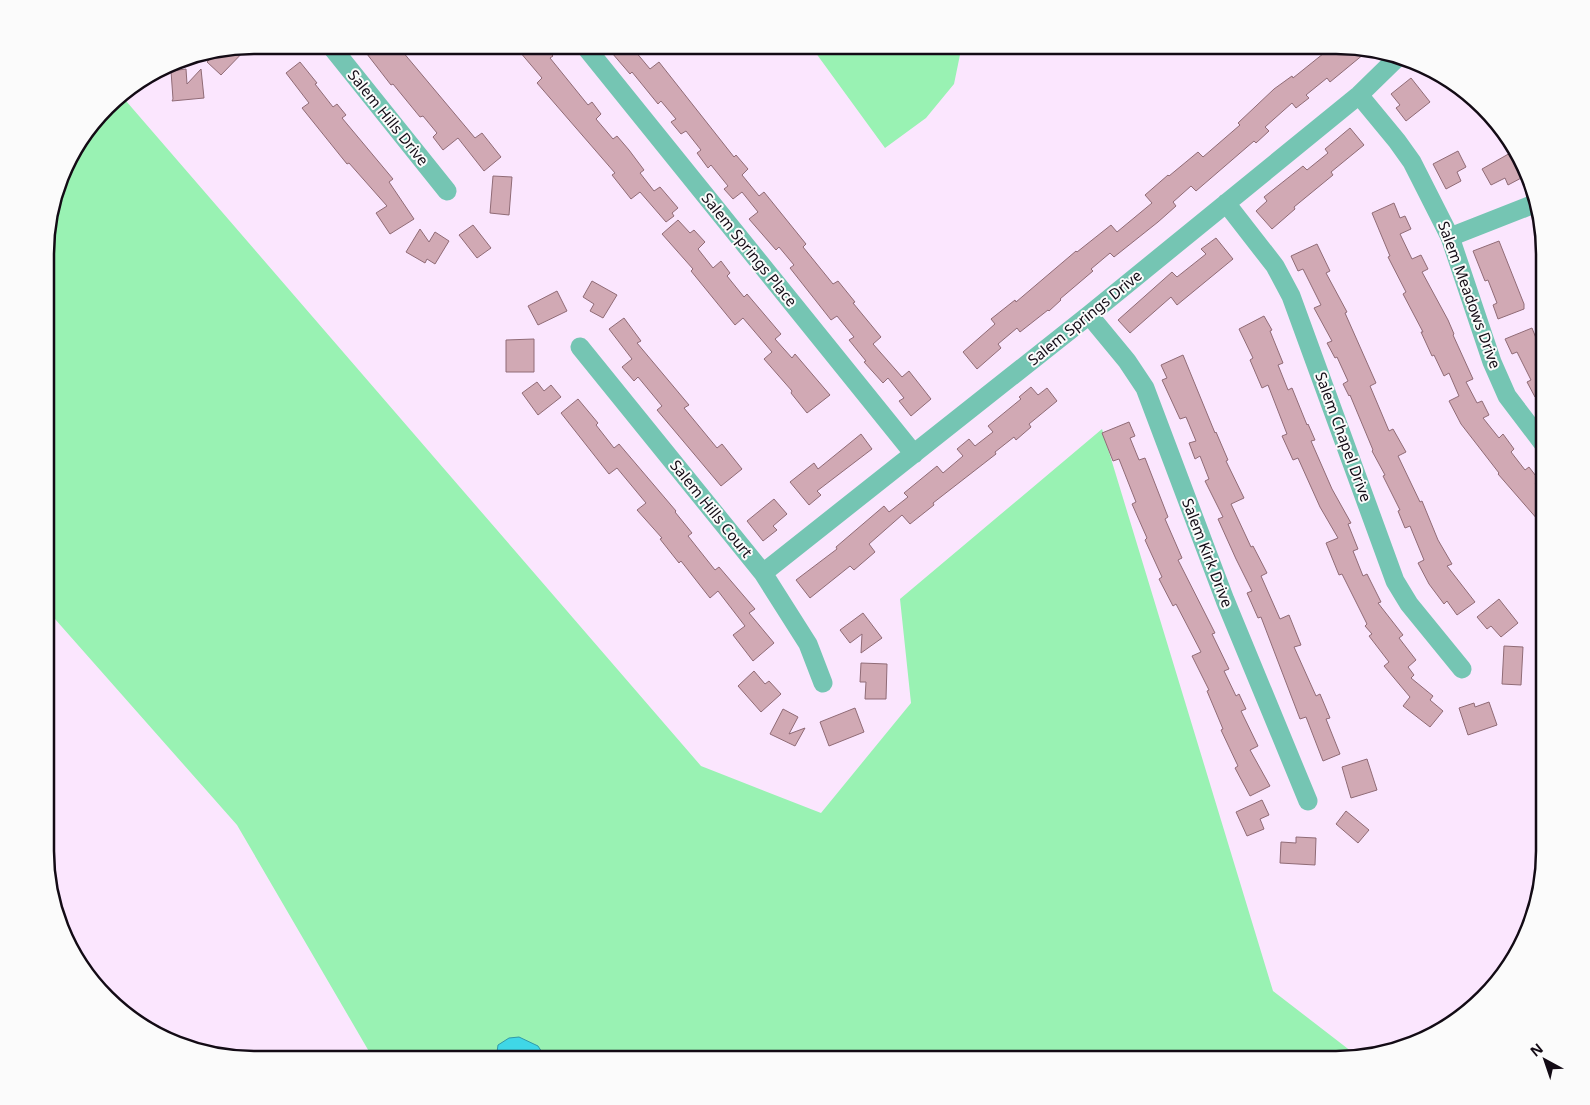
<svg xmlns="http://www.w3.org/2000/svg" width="1590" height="1105" font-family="'Noto Sans',sans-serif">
  <rect width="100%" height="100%" fill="#fbe6fe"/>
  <path fill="#99f2b3" d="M810,45H962L954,84L926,118L885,148Z
    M120,94L701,766L821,813L911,703L900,599L1102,429L1273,991L1356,1055L1337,1060H374L237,825L47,610V226L67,161L116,97Z"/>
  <path fill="#3fd7e7" stroke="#329aa8" d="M519,1037L538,1046L547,1060H501L497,1052L498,1045L509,1038Z"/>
  <path fill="#d1a9b4" stroke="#906b76" d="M360,45H397L475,138L482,133L501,157L484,171L458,138L443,150L433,137L437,133L423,116L420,117L393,84L391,85Z
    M514,45H543L553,56L550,58L588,105L592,102L601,114L596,119L613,139L617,136L629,150L644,170L640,173L654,191L660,187L678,208L672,213L674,216L666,222L640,192L631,199L612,175L615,173L537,83L542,78Z
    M622,45H630L650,69L659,62L734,157L736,155L748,169L742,175L759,196L764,192L806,244L803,247L833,284L838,281L855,302L853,303L881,337L873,344L902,377L909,371L931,399L911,416L899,401L904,398L888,378L883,383L864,362L866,361L849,340L854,337L837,316L831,320L790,268L794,265L779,247L776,250L749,219L758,212L742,192L733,199L724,189L728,186L711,165L708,168L697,153L701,150L686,131L681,134L671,122L676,119L661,101L658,104L632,72L630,74L612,53Z
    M1334,45H1350L1370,49L1330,82L1327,78L1306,95L1309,98L1296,108L1292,103L1265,127L1269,131L1256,143L1254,141L1196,191L1191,186L1173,202L1176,206L1158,222L1114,257L1110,253L1091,269L1093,271L1060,299L1061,300L1049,311L1048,310L1020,332L1017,328L998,344L1001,348L977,369L963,352L995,324L991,319L1015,300L1016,302L1076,251L1077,252L1111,225L1117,232L1152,203L1145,195L1168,175L1169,176L1198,152L1203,157L1240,125L1238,123L1274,89L1292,76L1293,78Z
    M249,46L221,75L207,62L217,52Z
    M300,62L317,83L315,84L333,107L337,104L346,115L342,118L393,179L389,182L414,219L390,234L376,213L387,206L349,163L347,164L302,108L309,103L286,73Z
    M186,69L187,84L201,69L204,98L172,101L173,99L171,71Z
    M1411,78L1430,102L1406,121L1396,108L1400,105L1391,94Z
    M1350,128L1364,145L1331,172L1333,175L1294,207L1295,209L1272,229L1256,211L1267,201L1264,197L1303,166L1307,170L1328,153L1325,149Z
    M1458,151L1466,167L1457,172L1461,181L1446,189L1433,164Z
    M1512,152L1525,176L1508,185L1505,178L1491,185L1482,169Z
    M493,176L512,177L509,215L490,213Z
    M1394,203L1400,218L1405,216L1411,229L1400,234L1412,259L1421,255L1428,269L1422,272L1448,320L1454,334L1453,335L1473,379L1466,382L1477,403L1482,401L1489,415L1483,418L1499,438L1503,434L1514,449L1511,452L1525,470L1529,467L1539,480L1535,483L1545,495V528L1498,474L1499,473L1461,424L1449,401L1459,396L1449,373L1444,376L1434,355L1432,356L1421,332H1423L1403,294L1406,292L1388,257L1390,256L1372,213Z
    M678,220L690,233L694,230L705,242L698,249L713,268L721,261L730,273L727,276L744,297L747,294L781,334L775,339L792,358L795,354L830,395L807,413L791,393L792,391L764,359L772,352L743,318L735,325L691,271L693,269L662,234Z
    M473,225L491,248L477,258L459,235Z
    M420,229L429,242L435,232L449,241L435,264L427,259L425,263L406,252Z
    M1216,238L1233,259L1177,305L1171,297L1130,333L1118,320L1172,272L1177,277L1206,254L1201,249Z
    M1499,241L1524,304V309L1498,319L1493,305L1497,303L1488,280L1485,281L1473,251Z
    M1317,244L1330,271L1326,273L1347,312L1345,313L1376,383L1370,386L1389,431L1393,429L1406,452L1398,456L1420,502L1422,501L1438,540L1452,564L1447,566L1475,602L1457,615L1447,601L1444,604L1429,584L1418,563L1424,560L1410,526L1405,528L1398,511L1400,510L1383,476L1385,475L1372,451L1373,450L1350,395L1349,396L1343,384L1348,381L1337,357L1335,358L1327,343L1332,341L1314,308L1321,305L1303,269L1298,271L1291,256Z
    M592,281L617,295L603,318L590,311L594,304L583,297Z
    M557,291L567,311L538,325L528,306Z
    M1264,316L1272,330L1270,331L1283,363L1278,365L1288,390L1292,388L1307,425L1308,424L1315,440L1311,441L1332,489L1351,523L1348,524L1358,549L1353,551L1363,576L1367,574L1381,602L1378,603L1403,635L1399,638L1416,660L1408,667L1414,675L1411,678L1433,696L1430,700L1443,711L1430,727L1403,706L1410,697L1384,666L1389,662L1369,636L1372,634L1365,626L1367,624L1342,574L1339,575L1326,543L1338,538L1320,507L1298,458L1293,460L1282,436L1287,434L1268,385L1262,388L1250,360L1253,358L1239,329Z
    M624,318L641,341L637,343L689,405L684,408L717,448L722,444L742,469L721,486L657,410L662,406L638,377L634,381L622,367L632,359L609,329Z
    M1532,328L1538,343L1537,344L1545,360V393L1535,397L1527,382L1531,380L1517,352L1512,354L1505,339Z
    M534,339V372H506V340Z
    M1183,355L1215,433L1216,432L1228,460L1226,461L1244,498L1231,504L1251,547L1253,546L1267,573L1261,576L1280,619L1289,615L1301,645L1294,647L1316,696L1320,694L1330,718L1326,719L1340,754L1323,761L1306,717L1300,719L1261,617L1258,618L1247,593L1252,591L1236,559L1218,519L1223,517L1205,481L1209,479L1200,456L1195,459L1189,443L1196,441L1186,417L1180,419L1162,380L1167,378L1161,365Z
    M537,382L544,391L551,385L561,397L538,415L522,393Z
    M1031,387L1038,395L1047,388L1057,401L1029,424L1031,427L1016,440L1014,437L995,452L996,454L933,503L934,505L910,524L902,515L869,544L875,552L854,570L850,566L810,598L796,580L837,549L836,547L884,506L889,512L908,497L904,493L937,466L943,473L963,456L957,449L969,439L975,446L993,432L988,426L1021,399L1019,397Z
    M578,399L598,423L596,425L614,448L619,444L676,511L675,512L692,533L688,536L715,570L719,567L755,609L749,613L774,643L753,661L733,635L745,626L718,591L710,598L681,561L679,563L660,539L662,538L637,510L646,503L617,468L609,474L561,413Z
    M1129,422L1135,436L1130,438L1139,460L1145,458L1168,517L1165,519L1182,558L1178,560L1215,633L1212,634L1229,669L1224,671L1236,696L1239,694L1246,709L1241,711L1258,746L1250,750L1270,786L1250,796L1235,768L1238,766L1221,730L1223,729L1207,691L1209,690L1192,656L1201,652L1176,604L1173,606L1159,579L1162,577L1145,540L1147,538L1132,504L1136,502L1119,459L1113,461L1102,433Z
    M861,434L872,449L817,491L821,495L809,505L790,482L814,463L818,469Z
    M774,499L787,514L773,526L777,530L763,541L747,521Z
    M1499,599L1518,623L1501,637L1491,626L1487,629L1477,617Z
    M863,613L882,638L861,653L862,634L850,643L840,630Z
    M1504,646L1523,647L1521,685L1502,684Z
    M861,663L887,664L886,699H865L866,682H860Z
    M754,671L765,684L769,681L781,694L761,712L738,686Z
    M1489,702L1497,725L1468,735L1459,708L1474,703L1475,707Z
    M855,708L864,732L829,746L820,722Z
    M783,709L798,717L789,734L805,728L795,746L770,734Z
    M1367,759L1377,790L1351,798L1342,767Z
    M1262,800L1269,815L1260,819L1264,829L1247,836L1236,812Z
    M1346,811L1369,830L1358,843L1336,824Z
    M1296,837L1316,838L1315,865L1280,863L1281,842L1296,843Z"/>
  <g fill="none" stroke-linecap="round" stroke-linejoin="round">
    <path stroke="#75c5b3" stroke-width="19" d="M330,45L447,191
      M584,45L914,454
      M1359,95L1397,141L1412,162L1450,237L1492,362L1507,396L1545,446
      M1226,203L1275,266L1291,296L1395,581L1409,604L1462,669
      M1450,237L1534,204
      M1089,315L1127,361L1145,388L1225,600L1308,801
      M580,347L763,573L808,644L823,683
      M763,573L1089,315L1359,95L1400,55"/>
  </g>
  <g text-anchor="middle" stroke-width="4" stroke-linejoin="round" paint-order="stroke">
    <g font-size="15" fill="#130b15" stroke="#fbfbfb">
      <text transform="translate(388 118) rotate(51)" y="5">Salem Hills Drive</text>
      <text transform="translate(749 250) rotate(51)" y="5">Salem Springs Place</text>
      <text transform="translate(1469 295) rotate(70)" y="5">Salem Meadows Drive</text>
      <text transform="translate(1085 318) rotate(-39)" y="5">Salem Springs Drive</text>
      <text transform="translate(1343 437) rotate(70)" y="5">Salem Chapel Drive</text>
      <text transform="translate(711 509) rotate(51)" y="5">Salem Hills Court</text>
      <text transform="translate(1207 553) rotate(69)" y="5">Salem Kirk Drive</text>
    </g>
  </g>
  <path d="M0 0H1590V1105H0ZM254 54H1336A200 200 0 0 1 1536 254V851A200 200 0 0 1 1336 1051H254A200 200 0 0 1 54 851V254A200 200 0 0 1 254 54Z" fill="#fbfbfb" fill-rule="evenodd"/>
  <path fill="none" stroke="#130b15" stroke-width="2.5" d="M254 54H1336A200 200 0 0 1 1536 254V851A200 200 0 0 1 1336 1051H254A200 200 0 0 1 54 851V254A200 200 0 0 1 254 54Z"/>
  <g transform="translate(1545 1060) rotate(320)" stroke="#fbfbfb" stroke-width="4" paint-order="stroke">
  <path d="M0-4L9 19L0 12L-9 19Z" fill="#130b15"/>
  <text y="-8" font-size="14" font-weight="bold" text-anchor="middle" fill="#130b15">N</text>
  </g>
</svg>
